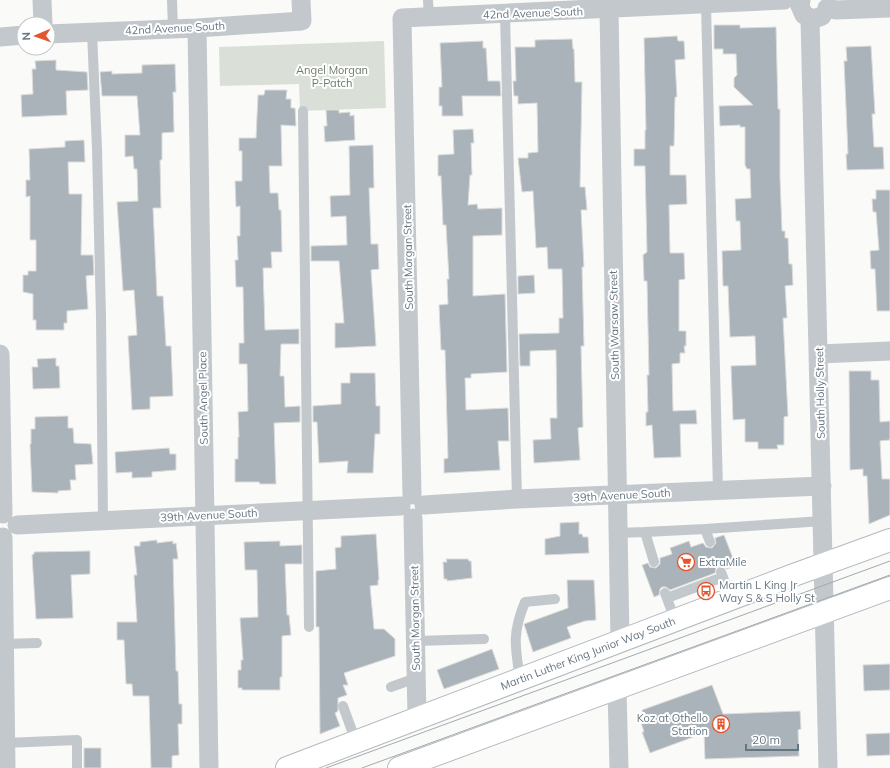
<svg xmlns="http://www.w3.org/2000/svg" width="890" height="768" font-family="Mulish,sans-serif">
  <rect width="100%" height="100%" fill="#fafaf8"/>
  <path fill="#dadfd7" d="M384,41L386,108L300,111L299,84L220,86L219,47Z"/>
  <path fill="#aab3b9" stroke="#dcdcda" d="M714,25H740V28L776,27L778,109H780V178L782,231H785V238H788L789,264H792L793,285L785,286L787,318H783L788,416L784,417V445H777L778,449H758V442H745V419L733,420L731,366L756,365L755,336L730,337L728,286H723L722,251L741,250L740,221H736L735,199L751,198L750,169H747L745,165V127H740V125L720,126L719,106L753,105L734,87V78L737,75L736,54H723V49H714Z
    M677,36L678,41H684L685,59L675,60L677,97H675L674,146H670V175H686L687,204L669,205L670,253H684L685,279L679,280V331H686V346H684L685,353H680V363L672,364L673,411L696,410L697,424H680L681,457L654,458L652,425L646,426V412H648L647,375H649L647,281H644L643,255L647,252L645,166H634V149H645V130H646L644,38Z
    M572,39L573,49H574L575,82H582L580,187H585L587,210H581L584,267H582L584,346H581L583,427L578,428L580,460L534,463L533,440L551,439L550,418H557L556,350L530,351V366H520L519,334L559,333V318H563L562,269H548L547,247L536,248L533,191L522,192L518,158H528V153L538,152L537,103L518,104V96H514L513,81H516L515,47H535V40Z
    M483,41V48H486L488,81H500L501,96H462L463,116H442V106H439V87H442L440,43Z
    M871,46L875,114H872L874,147H883L884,169L847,170L846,154H848L844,61H847L846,47Z
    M56,60V70L87,72L88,90L66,91L67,115L22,117L21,95L33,94L32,69H36L35,61Z
    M175,64L176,92H173L174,132L162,133V160H160L161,208H153L157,296H163L166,346H171L173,396L150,397V409L132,410L128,336L137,335L134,290L123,291L117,202L138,201L137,169H134L133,156L125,157V135H140L137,96H102L100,72L112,71V74L142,73V65Z
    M265,90H287L286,99H291V108H295L296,126L281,125L282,166H269L270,193H278L279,210H281L282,252H271L272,268H263L265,330L299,329V344H281L280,376H284L285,407L300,406V422L274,423L276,484H260L259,482H235V459H238V437H239L238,412L248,411L247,364H239V343H244L243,287H236L235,260H238L237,236H240V206L236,207L235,181H242V151H239V138H256L258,95H264Z
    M326,110H339V113L350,112V116L354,115L355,140L325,142L324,126H327Z
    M473,129L474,143H471L472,175H470L468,205L477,204L478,209L502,208V235L473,236V296L505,294L507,372L471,374V378H465L466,410L508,408L509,441H498L500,470L444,473V459L448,458L445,350H441L439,305L448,304L447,279H449L446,225H443L441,176H438V155L454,154L453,130Z
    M84,140L85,162H68L69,194H82L81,255H93L94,275L86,276L88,309L67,311V323H64V330H36V320H33V294L23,292V275H28V271H36V240H30V196L26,197V180H30L29,149L65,147V141Z
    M373,145L374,188H369L371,244H378L379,269L371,270L376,346L335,348V323H344L339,261H311V246L347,245L346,216L331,217L330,196L350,195L349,146Z
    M876,190H890V311H877L875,269H871L870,251L879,250L876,212H873L872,199H876Z
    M534,275L535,293L518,294V276Z
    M56,358V366H59L60,388L33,389L32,367H38L37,359Z
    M849,371H871V380H879L880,422L890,421V440L880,441L882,479H890V515L869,524L867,476H863V469L850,470Z
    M350,373H375L376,406H380V434H375L373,473H347L348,461L319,463L317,422H313V406L341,404V383H350Z
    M68,416V428H73L74,443L91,444L93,464L75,465L76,480H70L71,490L58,491V493L32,492L30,444H31V429H35V417Z
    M169,448L170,454H176V470L152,472V477L132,478V472L116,473L115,452Z
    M579,522V534H582L583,537H588L589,553L545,555V539L560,536V523Z
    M376,534L379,580H378V585L370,586L374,629H384L395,639V656L344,673L348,685H343L347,695L338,698V711L335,713L340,726L320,734L319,627H316V571L336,569L335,548L341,547V536Z
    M724,535L736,566L727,569L722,566H719L716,568L715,573L670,590L666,587H662L660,589L659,595L654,597L642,565L648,563L650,567L656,568L660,564V558L672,554L670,548L689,541L691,547L703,543L706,547L712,548L716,543L715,538Z
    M157,540V543L173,541V544L176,543L178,559H173L176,671H178L179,704H182V724H178L179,755L172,756V768H151L149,696H133L132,684H126L124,640H117V622H137L134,575H137L134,546H140V542Z
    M280,541V546L302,545V564H285L287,615H289L291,635L282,636V677H280V690H242V688H238V670H241V660H243L240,618L258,617L257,570H245L244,542Z
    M90,551V574L71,575L73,618L36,619L32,555L34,554V552Z
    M446,559H468L469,561H471L472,578L447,581V579H444L443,562H447Z
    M567,580H594L596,620L585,621L567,627L571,638L533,652L524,624L568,608Z
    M492,649L499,669L444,689L437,670Z
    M890,664V690L864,691L863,665Z
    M712,685L723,714L800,711L801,729L798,730L799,756L705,759L704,733L650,753L642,732H644L640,719L644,718L642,710Z
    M890,733V755L867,756L866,734Z
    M84,748H101V768H84Z"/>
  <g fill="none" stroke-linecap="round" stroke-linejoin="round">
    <g stroke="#b3babf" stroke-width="24">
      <g id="secondary">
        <path id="s1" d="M287,768L791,576L890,540"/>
        <path d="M399,768L890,588"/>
      </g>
    </g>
    <path stroke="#c3c8cc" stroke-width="10" d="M172,0L173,29
      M428,0L429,17
      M706,5L718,491
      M505,14L517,499
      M92,32L97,149L101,317L103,520
      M303,111L309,627
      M617,533L645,532
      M710,542L705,529L823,521
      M654,562L645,532L705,529
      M721,572L731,599
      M665,593L675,620
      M667,598L723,577
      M415,641L484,639
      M4,644L37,643
      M520,679C515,647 512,633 525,602L555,599
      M391,687L416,678
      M343,706L356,742
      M5,743L77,740V768"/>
    <path stroke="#c3c8cc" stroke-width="19" d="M42,0L43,24
      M801,0L800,6L804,15L814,19L822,16
      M827,8L836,10L890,8
      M609,9L620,641
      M810,19L828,768
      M197,28L209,768
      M48,34L197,28L302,21L301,0
      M0,37L24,35
      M0,354L3,514
      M819,354L890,351
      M412,495L402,18L784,0
      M424,505L517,499L822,486
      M413,518L417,717
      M17,525L401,506
      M3,537L6,768
      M617,689L619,768"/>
    <use href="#secondary" stroke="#fff" stroke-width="22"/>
    <path stroke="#a2aab0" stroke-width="1" d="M326,768L890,561
      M362,768L890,575"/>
  </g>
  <defs>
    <g id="supermarket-ring" transform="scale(0.9)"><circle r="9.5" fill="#fff" stroke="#e4572e" stroke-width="1.5"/><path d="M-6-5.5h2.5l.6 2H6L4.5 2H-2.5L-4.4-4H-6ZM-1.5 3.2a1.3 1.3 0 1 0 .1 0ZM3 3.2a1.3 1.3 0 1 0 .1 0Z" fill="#e4572e"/></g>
    <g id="bus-ring" transform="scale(0.9)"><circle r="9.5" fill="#fff" stroke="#e4572e" stroke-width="1.5"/><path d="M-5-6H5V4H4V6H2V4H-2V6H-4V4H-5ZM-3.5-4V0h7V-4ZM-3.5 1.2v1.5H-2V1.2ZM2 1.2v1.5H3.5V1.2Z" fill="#e4572e"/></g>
    <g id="building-ring" transform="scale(0.9)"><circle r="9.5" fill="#fff" stroke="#e4572e" stroke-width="1.5"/><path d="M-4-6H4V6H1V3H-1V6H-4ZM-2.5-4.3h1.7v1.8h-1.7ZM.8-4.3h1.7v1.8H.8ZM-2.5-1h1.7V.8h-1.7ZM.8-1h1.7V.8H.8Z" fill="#e4572e"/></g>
  </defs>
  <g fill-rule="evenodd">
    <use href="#supermarket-ring" x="686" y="562"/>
    <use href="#bus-ring" x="706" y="591"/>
    <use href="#building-ring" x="721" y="724"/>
  </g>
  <g text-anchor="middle" stroke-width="4" stroke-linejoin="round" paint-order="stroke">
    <g font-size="11" fill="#657683" stroke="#fff">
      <text transform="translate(533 13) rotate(-2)" y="4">42nd Avenue South</text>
      <text transform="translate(175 28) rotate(-3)" y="4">42nd Avenue South</text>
      <text transform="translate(408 257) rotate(-91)" y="4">South Morgan Street</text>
      <text transform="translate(614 325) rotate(-91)" y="4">South Warsaw Street</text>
      <text transform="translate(820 393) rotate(-91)" y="4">South Holly Street</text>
      <text transform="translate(203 398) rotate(-91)" y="4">South Angel Place</text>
      <text transform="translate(622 495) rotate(-3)" y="4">39th Avenue South</text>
      <text transform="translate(209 515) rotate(-3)" y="4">39th Avenue South</text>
      <text transform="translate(415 618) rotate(-91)" y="4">South Morgan Street</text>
      <text dy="4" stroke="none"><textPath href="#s1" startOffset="322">Martin Luther King Junior Way South</textPath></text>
    </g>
    <g font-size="11" fill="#687a64" stroke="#fff">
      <text x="332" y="74">Angel Morgan<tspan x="332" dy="13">P-Patch</tspan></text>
    </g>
    <g font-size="11" fill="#657683" stroke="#fff" text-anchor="start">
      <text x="699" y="566">ExtraMile</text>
      <text x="719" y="589">Martin L King Jr<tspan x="719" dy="13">Way S &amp; S Holly St</tspan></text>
      <text x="708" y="722" text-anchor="end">Koz at Othello<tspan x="708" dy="13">Station</tspan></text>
    </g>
  </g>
  <g transform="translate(36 36) rotate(268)"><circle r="19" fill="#ffffff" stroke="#c1c8cd"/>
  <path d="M0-3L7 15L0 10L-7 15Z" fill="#e4572e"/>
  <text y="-6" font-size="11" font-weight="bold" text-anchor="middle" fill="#657683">N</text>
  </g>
  <path d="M746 744v6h52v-6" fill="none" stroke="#657683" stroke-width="2"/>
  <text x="752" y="744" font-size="12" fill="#657683" stroke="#ffffff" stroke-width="3" paint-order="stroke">20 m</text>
</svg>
